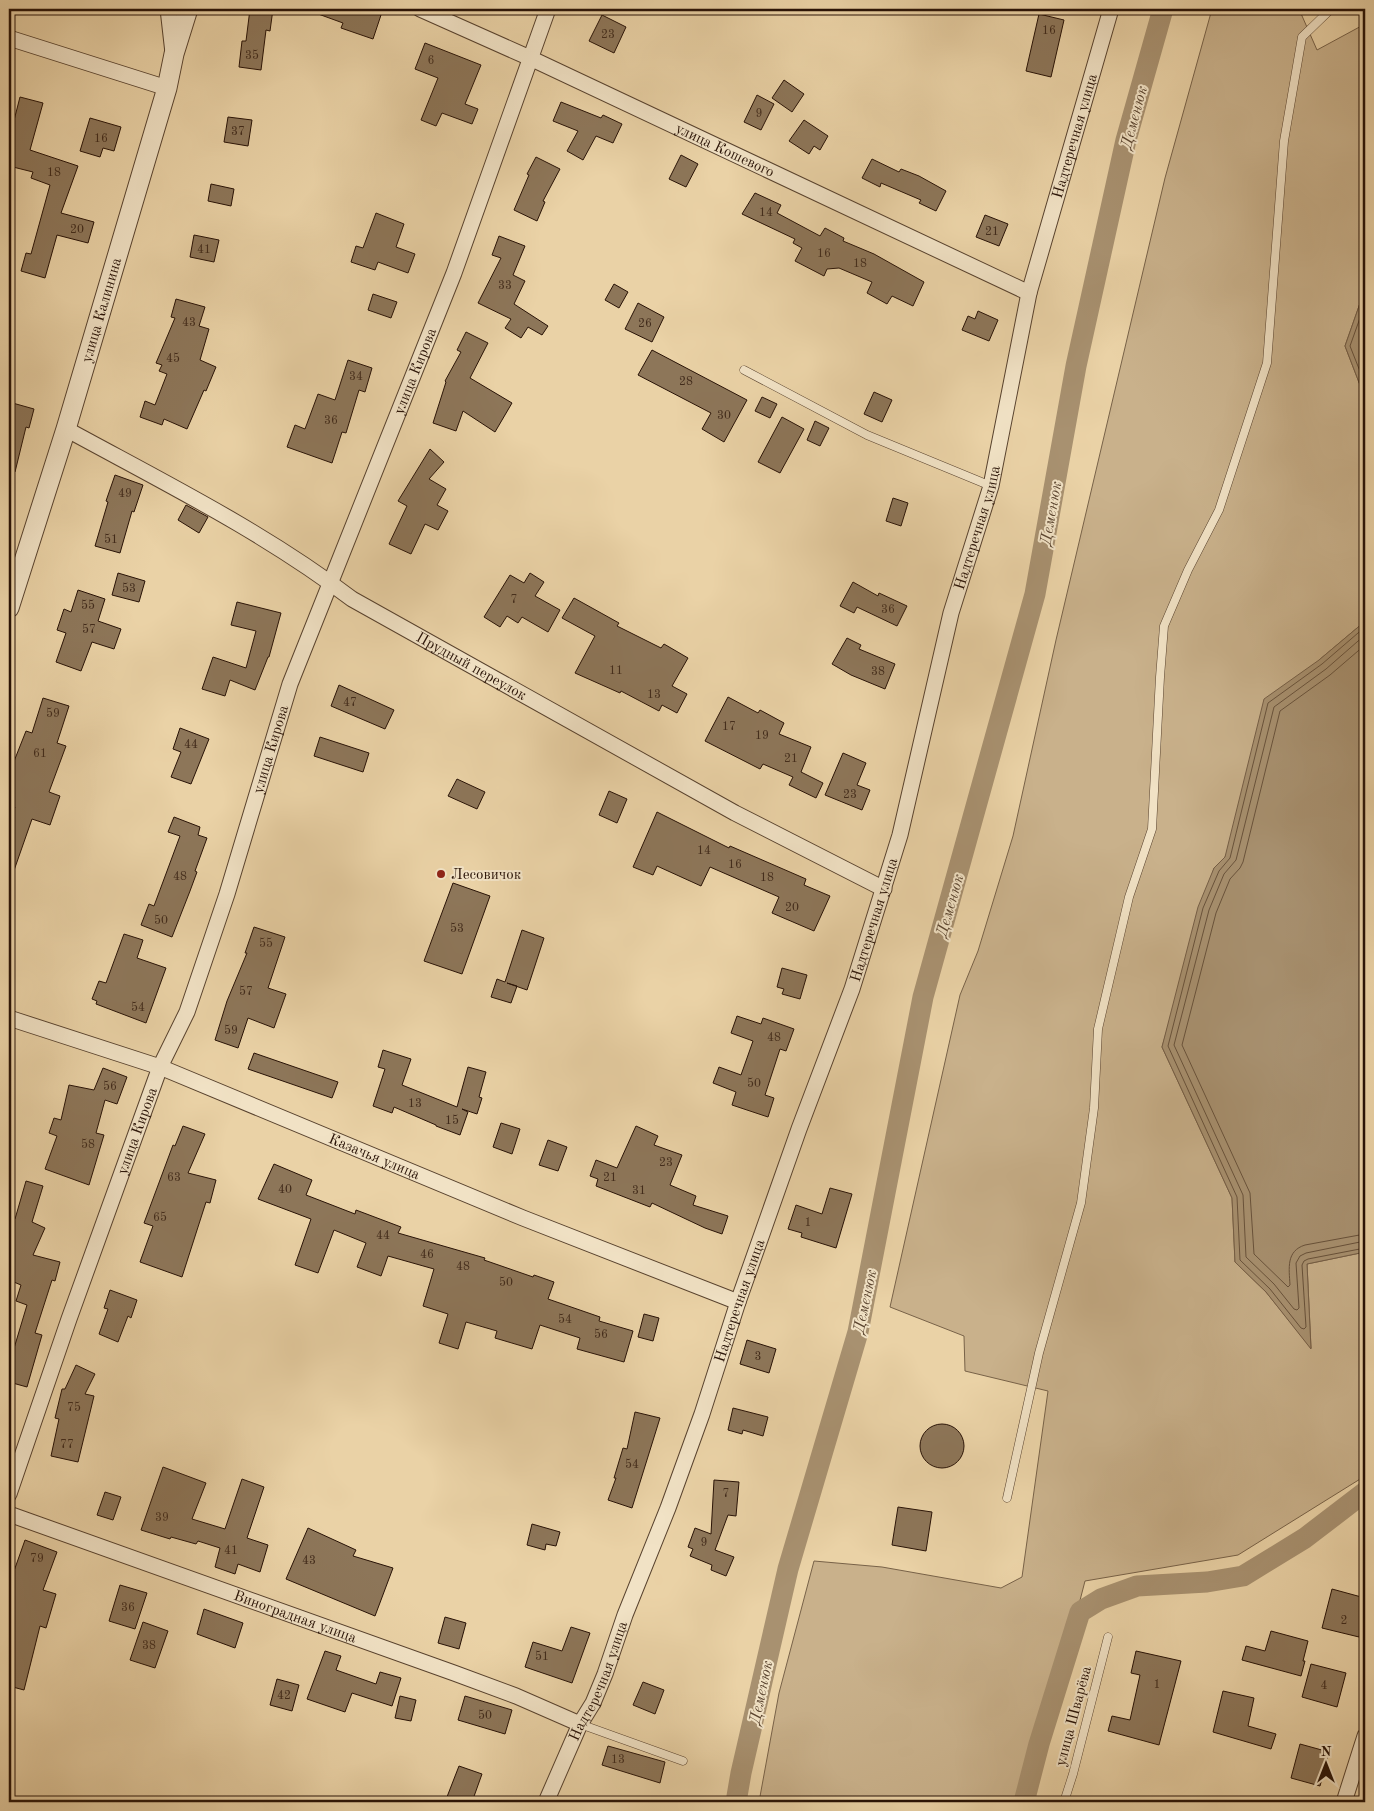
<svg xmlns="http://www.w3.org/2000/svg" width="1374" height="1811" font-family="'Old Standard TT',serif">
  <rect width="100%" height="100%" fill="#ead2a6"/>
  <filter id="stains"><feTurbulence type="fractalNoise" baseFrequency=".004" numOctaves="4"/><feColorMatrix values="0 0 0 0 .2 0 0 0 0 .09 0 0 0 0 .02 0 0 0 .5 -.17"/></filter>
  <radialGradient id="worn" r=".72"><stop offset=".6" stop-color="#630" stop-opacity="0"/><stop offset="1" stop-color="#630" stop-opacity=".3"/></radialGradient>
  <path fill="#c9b18b" stroke="#786248" d="M1212,9H1299L1317,50L1365,24V289L1345,346L1365,398V609L1363,623L1319,660L1225,857L1214,868L1162,1047L1232,1198L1235,1262L1266,1292L1311,1348L1307,1264L1365,1252V1476L1238,1555L1085,1581L1028,1802H759L779,1693L814,1561L882,1567L1001,1588L1022,1577L1048,1391L965,1371L964,1336L890,1307L960,995L978,951L1013,836L1056,640L1165,178Z"/>
  <path fill="#a89170" stroke="#755e46" d="M1365,289V398L1345,346Z
    M1365,609V1252L1307,1264L1311,1349L1266,1292L1235,1262L1232,1198L1162,1047L1198,907L1214,868L1225,857L1264,699L1319,660L1363,623Z"/>
  <g fill="none" stroke-linecap="round" stroke-linejoin="round">
    <path stroke="#68523b" stroke-width="1" d="M1365,304L1350,346L1365,384
      M1365,627L1322,664L1268,703L1230,858L1219,871L1203,908L1168,1046L1237,1197L1240,1260L1270,1289L1301,1328L1304,1329L1306,1327L1302,1265L1304,1261L1308,1259L1365,1248
      M1365,635L1326,669L1274,707L1236,860L1224,874L1209,910L1174,1045L1243,1195L1246,1257L1274,1284L1294,1309L1297,1310L1299,1308L1296,1263L1300,1256L1306,1253L1365,1241
      M1365,645L1330,675L1280,711L1243,862L1240,868L1230,879L1216,913L1182,1045L1250,1193L1254,1254L1288,1287L1290,1285C1289,1268 1286,1251 1305,1245L1365,1234"/>
    <path stroke="#a89170" stroke-width="21" d="M736,1802L741,1773L788,1569L858,1332L923,997L1035,594L1076,366L1126,140L1163,9
      M1024,1802L1039,1744L1080,1612L1101,1599L1137,1586L1207,1582L1243,1576L1305,1538L1365,1492"/>
  </g>
  <path fill="#8d7659" stroke="#281206" d="M250,9H273L270,31L266,30L261,70L239,67L242,41H246Z
    M311,9H383L373,39L341,28L343,23L310,11Z
    M1039,14L1064,20L1051,77L1026,71Z
    M602,15L626,27L614,53L589,41Z
    M425,43L481,65L465,104L478,109L472,124L442,113L436,126L421,120L438,78L415,69Z
    M784,80L804,94L792,112L772,98Z
    M757,95L774,104L761,130L744,122Z
    M20,97L43,103L30,150L78,166L61,213L94,222L88,243L57,235L45,278L21,271L26,253L31,254L50,185L31,178L33,172L9,166V140Z
    M561,102L601,118L603,115L622,124L613,143L596,136L583,160L567,151L578,131L553,121Z
    M228,117L252,120L248,146L224,142Z
    M90,118L121,127L114,151L103,148L100,157L80,151Z
    M804,120L828,136L820,150L814,146L809,154L789,141Z
    M681,155L698,164L686,187L669,179Z
    M536,157L560,169L543,201L545,202L537,221L514,210L529,175L527,174Z
    M872,159L899,172L901,169L919,176L946,191L936,211L919,203L921,200L881,183L880,187L862,178Z
    M211,184L234,189L231,206L208,201Z
    M755,193L781,205L777,213L820,236L825,228L844,238L843,241L874,254L924,282L913,306L892,296L887,304L867,293L872,282L839,268L827,269L824,276L795,261L802,248L793,243L795,239L742,214Z
    M376,213L404,224L396,247L415,254L408,273L378,262L375,270L351,262L356,246L363,248Z
    M985,215L1008,224L999,246L976,237Z
    M194,235L219,240L214,262L190,257Z
    M499,236L525,246L513,275L525,281L514,304L548,326L542,335L528,327L521,338L505,328L511,319L478,303L501,258L492,255Z
    M614,284L628,292L619,308L605,300Z
    M373,294L397,302L391,318L368,310Z
    M176,299L205,307L199,326L209,329L200,360L216,367L206,391L204,390L187,429L164,419L162,425L140,417L145,401L155,405L167,374L159,371L162,365L156,363L175,318L171,317Z
    M638,303L664,317L652,342L625,329Z
    M978,311L998,320L989,341L962,330L968,316L975,319Z
    M466,332L488,343L470,378L512,403L495,432L463,411L456,431L433,423L446,382L445,381L461,352L457,350Z
    M652,350L747,400L724,442L702,429L711,413L638,375Z
    M348,360L372,368L365,392L359,390L346,433L342,432L332,463L287,447L295,425L305,429L318,394L335,400Z
    M874,392L892,400L882,422L864,414Z
    M762,397L777,404L770,418L755,411Z
    M9,402L34,409L29,428L26,427L15,472H9Z
    M782,417L804,429L780,473L758,462Z
    M815,421L829,428L820,446L807,440Z
    M430,449L444,462L429,479L446,489L437,505L448,511L438,530L425,524L411,554L389,544L407,506L398,501Z
    M115,475L143,485L134,512L132,511L120,553L95,546L108,502L106,501Z
    M893,498L908,503L901,526L886,521Z
    M186,505L208,517L199,533L178,520Z
    M118,573L145,581L139,602L112,595Z
    M530,573L544,582L535,596L560,610L548,632L522,617L518,623L507,616L500,627L484,617L510,575L524,583Z
    M853,582L878,596L879,593L907,606L897,626L857,607L854,613L840,606Z
    M78,590L105,599L98,621L121,629L114,649L92,642L81,671L56,662L66,633L57,630L64,609L71,612Z
    M574,598L619,623L617,626L661,648L664,644L688,658L672,686L687,694L677,713L662,705L659,711L621,691L620,693L575,673L595,636L562,618Z
    M237,602L281,613L269,657H268L255,690L230,680L225,696L202,689L213,657L246,668L256,631L231,625Z
    M847,638L861,645L859,649L895,664L885,689L851,675L832,664Z
    M339,685L394,710L385,729L331,706Z
    M728,697L758,713L760,710L784,723L779,734L811,747L801,772L823,783L816,798L789,785L793,777L763,764L760,769L705,741Z
    M43,698L69,706L57,743L66,746L49,792L60,796L50,825L32,819L11,879H9V824L15,807L9,805V774L26,731L32,733Z
    M180,728L209,739L191,784L171,777L181,752L173,749Z
    M320,737L369,753L363,772L314,756Z
    M843,753L866,763L857,785L870,790L862,810L825,795Z
    M457,779L485,792L477,809L448,796Z
    M609,791L627,799L617,823L599,815Z
    M657,812L729,848L730,846L806,879L804,885L830,896L814,931L772,913L779,897L710,867L701,886L657,866L653,875L633,867Z
    M174,817L200,827L198,835L207,838L195,871L197,872L190,891L172,937L141,925L149,904L154,906L180,836L168,832Z
    M453,883L490,896L462,974L424,961Z
    M254,927L285,937L268,988L286,994L274,1028L248,1018L238,1048L215,1040L227,1001L247,953H245Z
    M522,930L544,938L527,990L507,983L517,986L511,1003L491,997L497,979L505,982Z
    M124,934L143,940L137,958L166,968L146,1023L96,1004L97,1001L92,999L99,981L106,983Z
    M782,968L807,975L800,999L782,994L784,989L777,987Z
    M737,1016L761,1024L763,1018L794,1029L786,1051L780,1049L765,1095L774,1098L768,1117L732,1105L736,1092L713,1083L719,1067L741,1075L753,1041L731,1033Z
    M383,1050L411,1059L402,1085L457,1107L468,1067L486,1072L479,1097L482,1098L477,1114L462,1109L468,1112L460,1135L436,1126V1125L394,1107L392,1113L373,1106L385,1069L378,1067Z
    M254,1053L338,1082L332,1098L248,1069Z
    M103,1068L127,1077L117,1104L105,1100L96,1133L104,1135L89,1185L45,1169L57,1136L49,1133L54,1118L61,1120L69,1085L94,1090Z
    M501,1123L520,1129L512,1154L493,1147Z
    M183,1126L205,1134L188,1173L216,1180L210,1203L206,1202L182,1277L140,1262L153,1226L144,1223L173,1145L175,1146Z
    M636,1126L658,1136L654,1145L682,1155L670,1185L696,1196L693,1205L728,1216L722,1234L705,1228L652,1203L650,1207L596,1186L598,1179L590,1176L596,1160L617,1168Z
    M548,1140L567,1147L558,1171L539,1165Z
    M274,1164L312,1180L306,1195L355,1214L356,1210L401,1227L398,1233L485,1258L484,1260L533,1277L534,1275L554,1282L548,1299L600,1317L599,1321L633,1331L624,1362L577,1349L580,1338L540,1325L532,1349L495,1338L497,1331L466,1322L458,1349L439,1343L448,1314L423,1306L434,1269L388,1256L381,1276L357,1267L366,1243L334,1230L318,1273L295,1265L311,1219L258,1199Z
    M26,1181L43,1186L32,1222L45,1228L33,1255L60,1262L55,1281L52,1280L35,1333L42,1335L27,1387L9,1382V1365L27,1305L16,1301L21,1285L9,1280V1217L15,1219Z
    M830,1188L852,1194L836,1248L801,1237L802,1233L788,1229L796,1205L822,1214Z
    M110,1290L137,1300L131,1318L128,1316L118,1342L99,1334L108,1309L104,1308Z
    M644,1314L659,1318L653,1341L638,1337Z
    M747,1340L776,1349L769,1373L740,1364Z
    M76,1365L95,1374L85,1394L94,1396L78,1462L51,1456L59,1419L55,1418L62,1389H65Z
    M733,1408L768,1417L763,1436L743,1430L742,1434L728,1430Z
    M635,1412L660,1418L632,1508L608,1500L616,1478H614L623,1448L627,1449Z
    M920 1446a22 22 0 1 1 44 0a22 22 0 1 1-44 0Z
    M163,1467L206,1483L192,1519L225,1529L242,1479L264,1487L247,1538L268,1545L260,1572L238,1564L235,1574L215,1567L220,1548L198,1541L196,1544L171,1537L170,1539L141,1530Z
    M714,1480L739,1482L736,1516L728,1515L715,1550L734,1557L726,1576L711,1570L712,1565L690,1556L693,1549L688,1547L695,1528L711,1534Z
    M105,1492L121,1497L113,1520L97,1515Z
    M898,1507L932,1512L926,1551L892,1545Z
    M532,1524L560,1532L556,1546L546,1544L545,1550L527,1545Z
    M308,1528L356,1550L353,1556L393,1568L375,1616L286,1579Z
    M25,1540L57,1552L43,1590L56,1594L46,1628L40,1626L24,1690L9,1686V1585Z
    M120,1585L147,1593L135,1629L109,1621Z
    M1332,1589L1365,1598V1613L1359,1637L1322,1628Z
    M204,1609L243,1623L235,1648L197,1634Z
    M445,1617L466,1623L459,1649L438,1643Z
    M143,1622L168,1631L155,1668L130,1660Z
    M571,1627L590,1633L572,1683L525,1667L533,1642L562,1651Z
    M1271,1631L1308,1641L1303,1661H1305L1301,1676L1242,1660L1246,1646L1265,1651Z
    M325,1651L341,1656L336,1670L376,1684L380,1672L401,1678L392,1706L352,1693L345,1712L307,1699Z
    M1136,1651L1181,1661L1159,1745L1108,1731L1112,1716L1130,1720L1140,1675L1131,1673Z
    M1311,1664L1346,1673L1337,1707L1302,1697Z
    M277,1679L299,1685L292,1711L270,1705Z
    M643,1682L664,1690L655,1714L633,1705Z
    M1223,1691L1254,1698L1248,1726L1276,1734L1271,1749L1213,1732Z
    M400,1696L416,1700L411,1721L395,1718Z
    M465,1696L512,1710L505,1734L458,1720Z
    M1300,1744L1329,1752L1320,1786L1291,1778Z
    M608,1746L665,1762L660,1783L602,1765Z
    M459,1766L482,1774L472,1802H445Z"/>
  <g fill="none" stroke-linecap="round" stroke-linejoin="round">
    <g stroke="#58422e" stroke-width="9">
      <path id="service" d="M744,370L867,435L991,486
        M1007,1498L1039,1353L1081,1203L1094,1108L1098,1029L1129,897L1152,829L1160,677L1164,626L1188,570L1219,510L1267,363L1284,141L1302,37L1331,9
        M580,1724L683,1761
        M1064,1802L1073,1774L1108,1637"/>
    </g>
    <g stroke="#58422e" stroke-width="17">
      <g id="minor">
        <path d="M168,9L173,53"/>
        <path id="s1" d="M420,9L530,58L1029,293"/>
        <path d="M9,38L167,88"/>
        <path id="s2" d="M66,429C163,482 264,532 352,599L735,813L884,889"/>
        <path id="s3" d="M9,1018L160,1067L523,1218L738,1302"/>
        <path id="s4" d="M9,1494L69,1319L160,1067L187,1012L227,894L290,684L454,273L548,9"/>
        <path id="s5" d="M9,1514L454,1673L516,1696L580,1724"/>
        <path id="s6" d="M546,1802L580,1724L593,1703L605,1674L625,1615L668,1508L702,1414L738,1302L799,1129L852,989L900,835L951,613L991,486L1029,293L1111,9"/>
        <path d="M1344,1802L1365,1736"/>
      </g>
    </g>
    <g stroke="#58422e" stroke-width="21">
      <g id="tertiary">
        <path id="s7" d="M9,608L66,429L167,88L174,54L188,9"/>
      </g>
    </g>
    <use href="#service" stroke="#f1e2c5" stroke-width="8"/>
    <use href="#minor" stroke="#f1e2c5" stroke-width="15"/>
    <use href="#tertiary" stroke="#f1e2c5" stroke-width="19"/>
  </g>
  <circle fill="#8f2418" stroke="#f1e2c5" stroke-width="2" cx="441" cy="874" r="5"/>
  <g text-anchor="middle" stroke-width="4" stroke-linejoin="round" paint-order="stroke">
    <g font-size="12" fill="#412b1b">
      <text x="1049" y="34">16</text>
      <text x="608" y="38">23</text>
      <text x="252" y="59">35</text>
      <text x="431" y="64">6</text>
      <text x="759" y="117">9</text>
      <text x="238" y="135">37</text>
      <text x="101" y="142">16</text>
      <text x="54" y="176">18</text>
      <text x="766" y="216">14</text>
      <text x="77" y="233">20</text>
      <text x="992" y="235">21</text>
      <text x="204" y="253">41</text>
      <text x="824" y="257">16</text>
      <text x="860" y="267">18</text>
      <text x="505" y="289">33</text>
      <text x="189" y="326">43</text>
      <text x="645" y="327">26</text>
      <text x="173" y="362">45</text>
      <text x="356" y="380">34</text>
      <text x="686" y="385">28</text>
      <text x="724" y="419">30</text>
      <text x="331" y="424">36</text>
      <text x="125" y="497">49</text>
      <text x="111" y="543">51</text>
      <text x="129" y="592">53</text>
      <text x="514" y="603">7</text>
      <text x="88" y="609">55</text>
      <text x="888" y="613">36</text>
      <text x="89" y="633">57</text>
      <text x="616" y="674">11</text>
      <text x="878" y="675">38</text>
      <text x="654" y="698">13</text>
      <text x="350" y="706">47</text>
      <text x="53" y="717">59</text>
      <text x="729" y="730">17</text>
      <text x="762" y="739">19</text>
      <text x="191" y="748">44</text>
      <text x="40" y="757">61</text>
      <text x="791" y="762">21</text>
      <text x="850" y="798">23</text>
      <text x="704" y="854">14</text>
      <text x="735" y="868">16</text>
      <text x="180" y="880">48</text>
      <text x="767" y="881">18</text>
      <text x="792" y="911">20</text>
      <text x="161" y="924">50</text>
      <text x="457" y="932">53</text>
      <text x="266" y="947">55</text>
      <text x="246" y="995">57</text>
      <text x="138" y="1011">54</text>
      <text x="231" y="1034">59</text>
      <text x="774" y="1041">48</text>
      <text x="754" y="1087">50</text>
      <text x="110" y="1090">56</text>
      <text x="415" y="1107">13</text>
      <text x="452" y="1124">15</text>
      <text x="88" y="1148">58</text>
      <text x="666" y="1166">23</text>
      <text x="174" y="1181">63</text>
      <text x="610" y="1181">21</text>
      <text x="285" y="1193">40</text>
      <text x="639" y="1194">31</text>
      <text x="160" y="1221">65</text>
      <text x="808" y="1226">1</text>
      <text x="383" y="1239">44</text>
      <text x="427" y="1258">46</text>
      <text x="463" y="1270">48</text>
      <text x="506" y="1286">50</text>
      <text x="565" y="1323">54</text>
      <text x="601" y="1338">56</text>
      <text x="758" y="1360">3</text>
      <text x="74" y="1411">75</text>
      <text x="67" y="1448">77</text>
      <text x="632" y="1468">54</text>
      <text x="726" y="1497">7</text>
      <text x="162" y="1521">39</text>
      <text x="704" y="1546">9</text>
      <text x="231" y="1554">41</text>
      <text x="37" y="1562">79</text>
      <text x="309" y="1564">43</text>
      <text x="128" y="1611">36</text>
      <text x="1344" y="1624">2</text>
      <text x="149" y="1649">38</text>
      <text x="542" y="1660">51</text>
      <text x="1157" y="1688">1</text>
      <text x="1324" y="1689">4</text>
      <text x="284" y="1699">42</text>
      <text x="485" y="1719">50</text>
      <text x="618" y="1763">13</text>
    </g>
    <g font-size="15" fill="#281206" stroke="#f1e2c5">
      <text dy="5" stroke="none"><textPath href="#s6" startOffset="1752">Надтеречная улица</textPath></text>
      <text dy="5" stroke="none"><textPath href="#s1" startOffset="336">улица Кошевого</textPath></text>
      <text dy="5" stroke="none"><textPath href="#s7" startOffset="312">улица Калинина</textPath></text>
      <text dy="5" stroke="none"><textPath href="#s4" startOffset="1195">улица Кирова</textPath></text>
      <text dy="5" stroke="none"><textPath href="#s6" startOffset="1348">Надтеречная улица</textPath></text>
      <text dy="5" stroke="none"><textPath href="#s2" startOffset="470">Прудный переулок</textPath></text>
      <text dy="5" stroke="none"><textPath href="#s4" startOffset="790">улица Кирова</textPath></text>
      <text dy="5" stroke="none"><textPath href="#s6" startOffset="942">Надтеречная улица</textPath></text>
      <text dy="5" stroke="none"><textPath href="#s4" startOffset="385">улица Кирова</textPath></text>
      <text dy="5" stroke="none"><textPath href="#s3" startOffset="391">Казачья улица</textPath></text>
      <text dy="5" stroke="none"><textPath href="#s6" startOffset="538">Надтеречная улица</textPath></text>
      <text dy="5" stroke="none"><textPath href="#s5" startOffset="304">Виноградная улица</textPath></text>
      <text dy="5" stroke="none"><textPath href="#s6" startOffset="132">Надтеречная улица</textPath></text>
      <text transform="translate(1073 1716) rotate(-75)" y="5">улица Шварёва</text>
    </g>
    <g font-size="15" fill="#281206" stroke="#f1e2c5" text-anchor="start">
      <text x="451" y="879">Лесовичок</text>
    </g>
    <g font-size="16" font-style="italic" fill="#5b4530" stroke="#f1e2c5">
      <text transform="translate(1133 117) rotate(-75)" y="6">Деменюк</text>
      <text transform="translate(1050 513) rotate(-80)" y="6">Деменюк</text>
      <text transform="translate(949 905) rotate(-74)" y="6">Деменюк</text>
      <text transform="translate(864 1301) rotate(-78)" y="6">Деменюк</text>
      <text transform="translate(760 1692) rotate(-78)" y="6">Деменюк</text>
    </g>
  </g>
  <rect width="1374" height="1811" fill="none" stroke="#ead2a6" stroke-width="30"/>
  <rect x="10" y="10" width="1354" height="1791" fill="none" stroke="#281206" stroke-width="2.5"/>
  <rect x="15" y="15" width="1344" height="1781" fill="none" stroke="#281206"/>
  <g transform="translate(1326 1764)" stroke="#f1e2c5" stroke-width="4" paint-order="stroke">
  <path d="M0-4L9 19L0 12L-9 19Z" fill="#281206"/>
  <text y="-8" font-size="14" font-weight="bold" text-anchor="middle" fill="#281206">N</text>
  </g>
  <rect width="100%" height="100%" filter="url(#stains)"/>
  <rect width="100%" height="100%" fill="url(#worn)"/>
</svg>
